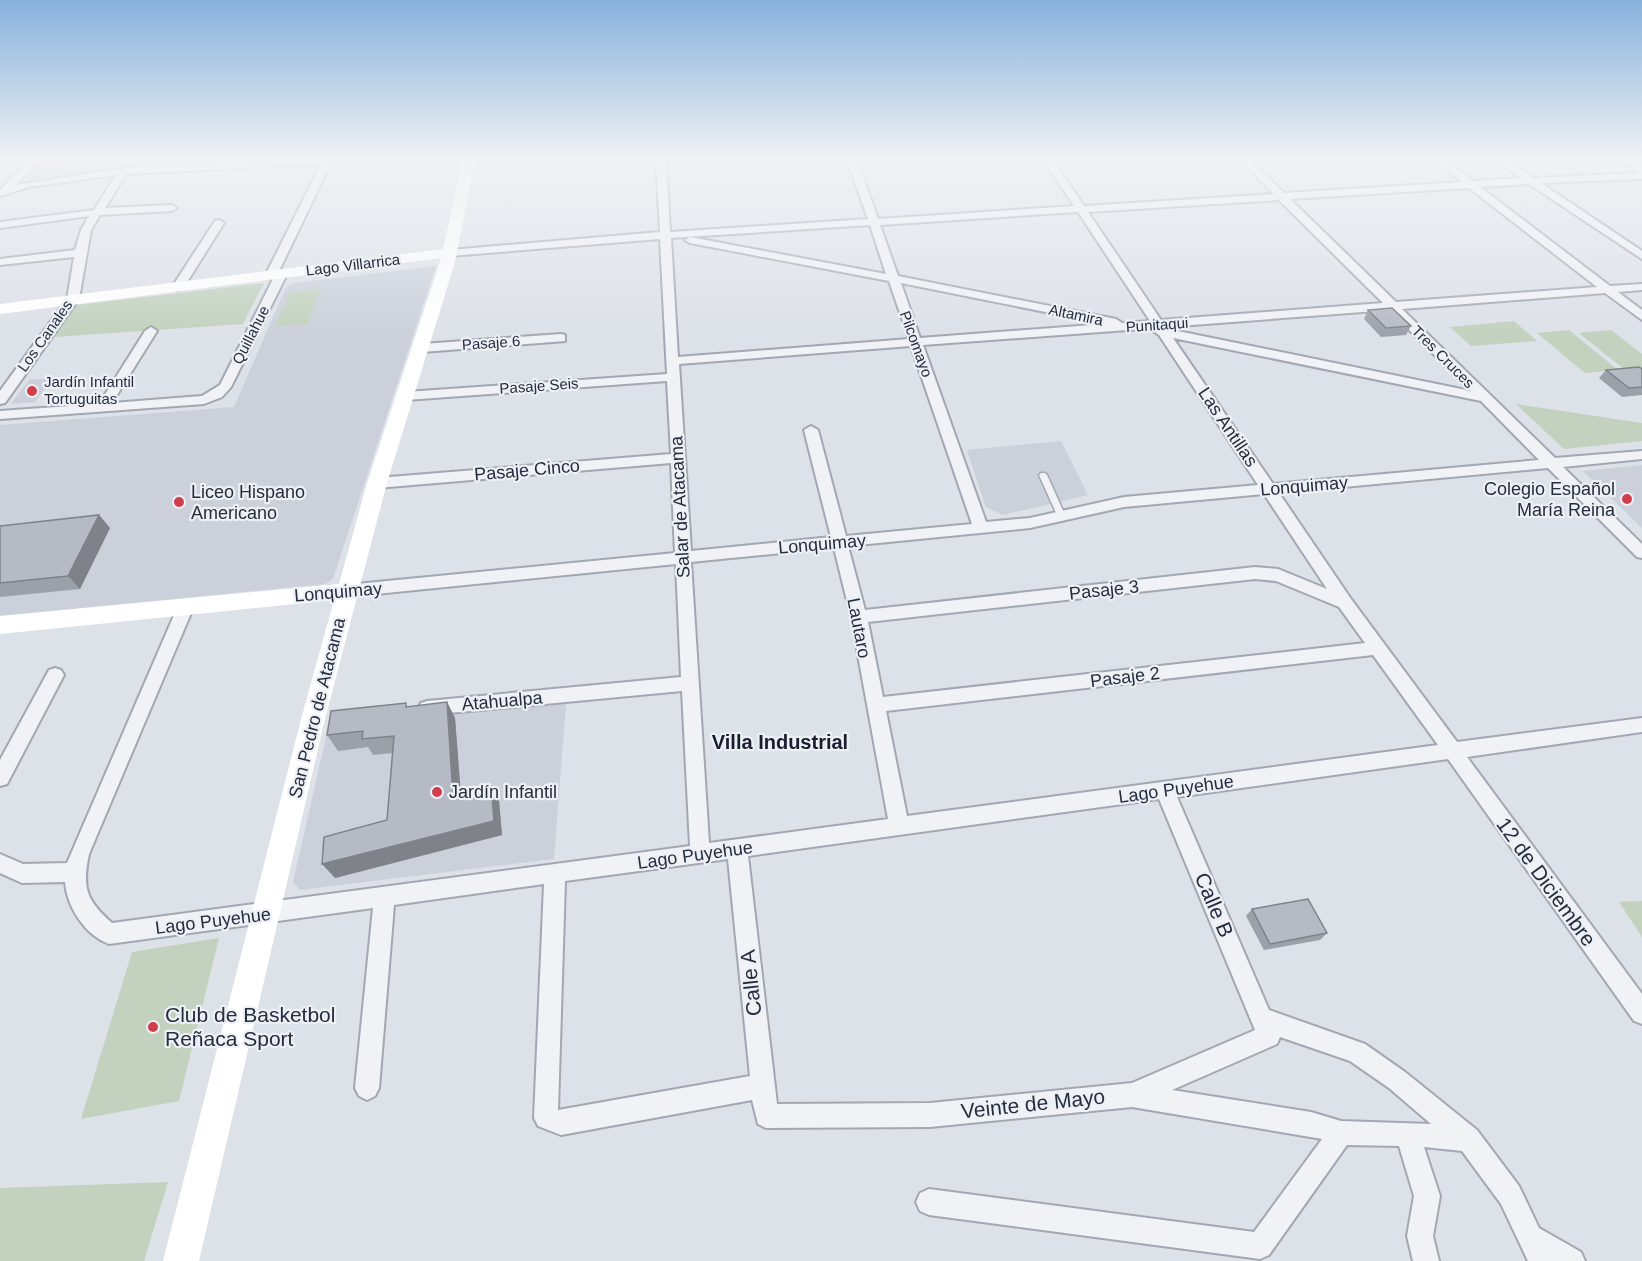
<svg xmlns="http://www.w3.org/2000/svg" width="1642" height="1261" font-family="Helvetica,sans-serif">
  <rect width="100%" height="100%" fill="#dde1e8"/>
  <path fill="#cbd0da" d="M436,266L333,579L325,584L0,616V425L234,407L286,287L294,283Z
    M53,378L35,402L11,404L29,380Z
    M1061,441L1088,495L1003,515L986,507L967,450Z
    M1642,465V528L1583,471Z
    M566,704L554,859L300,890L293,882L329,724Z"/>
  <path fill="#c2d2be" d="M30,160H101L95,171L29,180Z
    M264,283L243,324L54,337L77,305Z
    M320,289L308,324L275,326L290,292Z
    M1514,321L1537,341L1471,346L1450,327Z
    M1569,330L1618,370L1585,373L1537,333Z
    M1611,330L1642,354V371L1629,373L1579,333Z
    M1516,404L1642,423V441L1564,449Z
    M1642,901V937L1619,902Z
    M219,938L179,1101L81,1119L132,952Z
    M168,1182L144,1261H0V1188Z"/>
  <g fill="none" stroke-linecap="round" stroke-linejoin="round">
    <g stroke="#a2a8b2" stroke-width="3">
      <path id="lane" d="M1041,473H1045L1047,475L1065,515L1064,517L1061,518L1057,515L1039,475Z"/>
    </g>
    <g stroke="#a2a8b2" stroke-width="4">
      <path id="street" d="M24,160H34L31,169L16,185L123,168L279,160H342L331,163L279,271L287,274L231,387L222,397L204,404L0,419V411L99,404L145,331L151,327L157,331L112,403L202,396L220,385L273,279L265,276L321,164L126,174L105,208L172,205L177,208L172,211L100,215L91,230L79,299L5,403L0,404V391L67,299L74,257L0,265V259L75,250L81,230L89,216L0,228V222L94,210L116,175L29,187L0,196V190L23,166Z
        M656,160H666L670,232L868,219L847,160H857L878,219L1074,206L1043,160H1053L1084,206L1274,194L1240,160H1250L1284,193L1462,182L1434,160H1445L1473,181L1521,178L1495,160H1506L1533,178L1639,173L1620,160H1632L1642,167V179L1541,183L1642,251V259L1529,184L1480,187L1610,286L1642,284V290L1618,292L1642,310V320L1605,293L1402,309L1555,458L1642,451V459L1563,467L1642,544V558L1637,557L1548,468L1279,493L1351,599L1457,742L1642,718V732L1467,757L1642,994V1024L1634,1021L1448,759L1177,797L1269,1010L1365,1044L1405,1072L1477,1130L1519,1186L1539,1228L1581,1252L1585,1261H1528L1501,1204L1462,1151L1424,1147L1440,1196L1433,1236L1439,1261H1413L1407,1236L1414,1196L1399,1146L1347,1145L1269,1255L1260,1259L929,1215L920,1211L916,1202L920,1193L929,1189L1254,1232L1322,1139L1132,1107L930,1127L766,1128L758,1124L752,1100L561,1135L538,1126L534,1118L544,884L394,905L379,1088L375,1096L367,1100L359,1096L355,1088L373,908L109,944C85,935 67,907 65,882L22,883L0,873V854L23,864L67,863L178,606L180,602H192L194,606L89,854C82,888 86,900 112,923L690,846L682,691L427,715L421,713L418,708L421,703L427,701L681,677L676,564L346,597L340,595L338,591L340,587L346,585L675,553L671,463L377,488L370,483L377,478L671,454L667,381L406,400L400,396L406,392L667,374L660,239L450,256L445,253L450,250L660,232ZM1469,188L1597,287L1396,302L1290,199ZM1279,200L1383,303L1161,320L1088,212ZM1078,212L1150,321L1122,323L1116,319L898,276L880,225ZM870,225L886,274L690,237L685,240L690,243L889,281L909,339L678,357L671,238ZM901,283L1105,324L920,338ZM1389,310L1471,391L1168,329L1166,327ZM1155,328L1153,331L1159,335L1258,485L1124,497L1030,518L986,522L923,345ZM1173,338L1481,401L1539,460L1273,484ZM911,346L972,524L846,536L818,430L811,426L804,430L831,537L691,551L679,364ZM1264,494L1327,589L1278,569L1255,567L865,610L848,546L1030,528L1124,507ZM834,548L851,617L888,819L709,843L691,562ZM1255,579L1276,581L1339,607L1365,643L883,697L868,622ZM1373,655L1438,745L907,816L886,711ZM1159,799L1255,1030L1132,1083L930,1103L777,1104L748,856ZM728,859L750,1076L558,1110L565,881ZM1280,1037L1350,1061L1389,1088L1431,1124L1341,1121L1311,1112L1172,1090L1277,1044Z
        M219,220L224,223L184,287L178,290L174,289L172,287L215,221Z
        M561,334L565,335V341L422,352L416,348L422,344Z
        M55,668L61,670L64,675L7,784L0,786V760L49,670Z"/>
    </g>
    <use href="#lane" fill="#f0f2f6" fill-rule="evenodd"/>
    <use href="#street" fill="#f0f2f6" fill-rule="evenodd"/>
    <path fill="#fff" fill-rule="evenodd" d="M463,160H475L455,262L387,483L325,719L199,1261H163L301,719L334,600L0,634V616L339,584L367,483L441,258L0,314V304L443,249Z"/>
  </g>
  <path fill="#9ca0a9" d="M1368,310L1411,326L1406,335L1381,337L1364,319Z
    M1642,369V395L1622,397L1599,378L1606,370Z
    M99,515L110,528L80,589L0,597V526Z
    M447,702L455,718L461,794L499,801L502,835L335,878L387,820L393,753L373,755L368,747L338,751L327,735L409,707Z
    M1252,909L1327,933L1320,940L1264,950L1246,916Z"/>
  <path fill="#7f8289" d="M99,515L110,528L80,589L68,576Z
    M447,702L455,718L462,811L453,796Z
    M491,786L499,801L502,835L335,878L322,864Z"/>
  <path fill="#b5bac4" stroke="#7f8289" stroke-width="1.5" d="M1392,308L1411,326L1386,328L1368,310Z
    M1639,367L1642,369V387L1629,388L1606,370Z
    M99,515L68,576L0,583V526Z
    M447,702L453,796L491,786L494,821L322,864L324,837L387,820L394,736L362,739L363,731L327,735L331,711L406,703V707Z
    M1308,899L1327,933L1270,944L1252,909Z"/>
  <linearGradient id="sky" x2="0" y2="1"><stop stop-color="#87b1dc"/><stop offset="0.47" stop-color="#f0f2f5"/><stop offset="1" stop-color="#f0f2f5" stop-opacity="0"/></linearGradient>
  <rect width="1642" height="337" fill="url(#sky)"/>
  <g fill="#d03e4c" stroke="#edf0f5" stroke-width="2">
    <circle cx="32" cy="391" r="6"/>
    <circle cx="1627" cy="499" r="6"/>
    <circle cx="179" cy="502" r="6"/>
    <circle cx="437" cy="792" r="6"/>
    <circle cx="153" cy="1027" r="6"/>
  </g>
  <g text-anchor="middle" stroke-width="4.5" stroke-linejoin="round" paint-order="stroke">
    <g font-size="15" fill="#262e3e" stroke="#edf0f5">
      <text transform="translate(353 265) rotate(-7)" y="5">Lago Villarrica</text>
      <text transform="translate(1076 315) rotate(12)" y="5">Altamira</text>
      <text transform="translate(1157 325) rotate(-4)" y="5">Punitaqui</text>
      <text transform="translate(251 335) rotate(-63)" y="5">Quillahue</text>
      <text transform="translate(45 336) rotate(-55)" y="5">Los Canales</text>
      <text transform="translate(491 343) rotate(-4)" y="5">Pasaje 6</text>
      <text transform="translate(916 344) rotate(70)" y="5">Pilcomayo</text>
      <text transform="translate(1443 357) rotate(45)" y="5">Tres Cruces</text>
      <text transform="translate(539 386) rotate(-4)" y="5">Pasaje Seis</text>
    </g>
    <g font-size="15" fill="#262e3e" stroke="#edf0f5" text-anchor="start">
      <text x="44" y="387">Jardín Infantil<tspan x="44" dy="17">Tortuguitas</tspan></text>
    </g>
    <g font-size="18" fill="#262e3e" stroke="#edf0f5">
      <text transform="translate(1228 427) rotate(56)" y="6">Las Antillas</text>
      <text transform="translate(527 470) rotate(-5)" y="6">Pasaje Cinco</text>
      <text transform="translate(1304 486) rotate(-5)" y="6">Lonquimay</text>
      <text transform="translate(680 507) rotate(-93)" y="6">Salar de Atacama</text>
      <text transform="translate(822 544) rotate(-5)" y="6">Lonquimay</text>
      <text transform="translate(1104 590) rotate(-6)" y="6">Pasaje 3</text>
      <text transform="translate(338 592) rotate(-5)" y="6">Lonquimay</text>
      <text transform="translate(859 628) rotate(79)" y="6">Lautaro</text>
      <text transform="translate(1125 677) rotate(-7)" y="6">Pasaje 2</text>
      <text transform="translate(502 701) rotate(-5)" y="6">Atahualpa</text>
      <text transform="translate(317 708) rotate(-76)" y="6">San Pedro de Atacama</text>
      <text transform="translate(1176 789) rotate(-8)" y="6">Lago Puyehue</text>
      <text transform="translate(695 855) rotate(-8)" y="6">Lago Puyehue</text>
      <text transform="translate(213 921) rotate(-7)" y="6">Lago Puyehue</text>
    </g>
    <g font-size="18" fill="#262e3e" stroke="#edf0f5" text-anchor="start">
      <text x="1615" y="495" text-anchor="end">Colegio Español<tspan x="1615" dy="21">María Reina</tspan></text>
      <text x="191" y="498">Liceo Hispano<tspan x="191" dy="21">Americano</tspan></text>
      <text x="449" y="798">Jardín Infantil</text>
    </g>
    <g font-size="20" font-weight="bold" fill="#191f2f" stroke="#edf0f5">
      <text x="780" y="749">Villa Industrial</text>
    </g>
    <g font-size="21" fill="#262e3e" stroke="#edf0f5">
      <text transform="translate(1546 882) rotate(54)" y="7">12 de Diciembre</text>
      <text transform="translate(1214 905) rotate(67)" y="7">Calle B</text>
      <text transform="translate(751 983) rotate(-96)" y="7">Calle A</text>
      <text transform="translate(1033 1104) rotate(-6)" y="7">Veinte de Mayo</text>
    </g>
    <g font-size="21" fill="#262e3e" stroke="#edf0f5" text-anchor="start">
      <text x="165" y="1022">Club de Basketbol<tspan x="165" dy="24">Reñaca Sport</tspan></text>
    </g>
  </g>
</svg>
